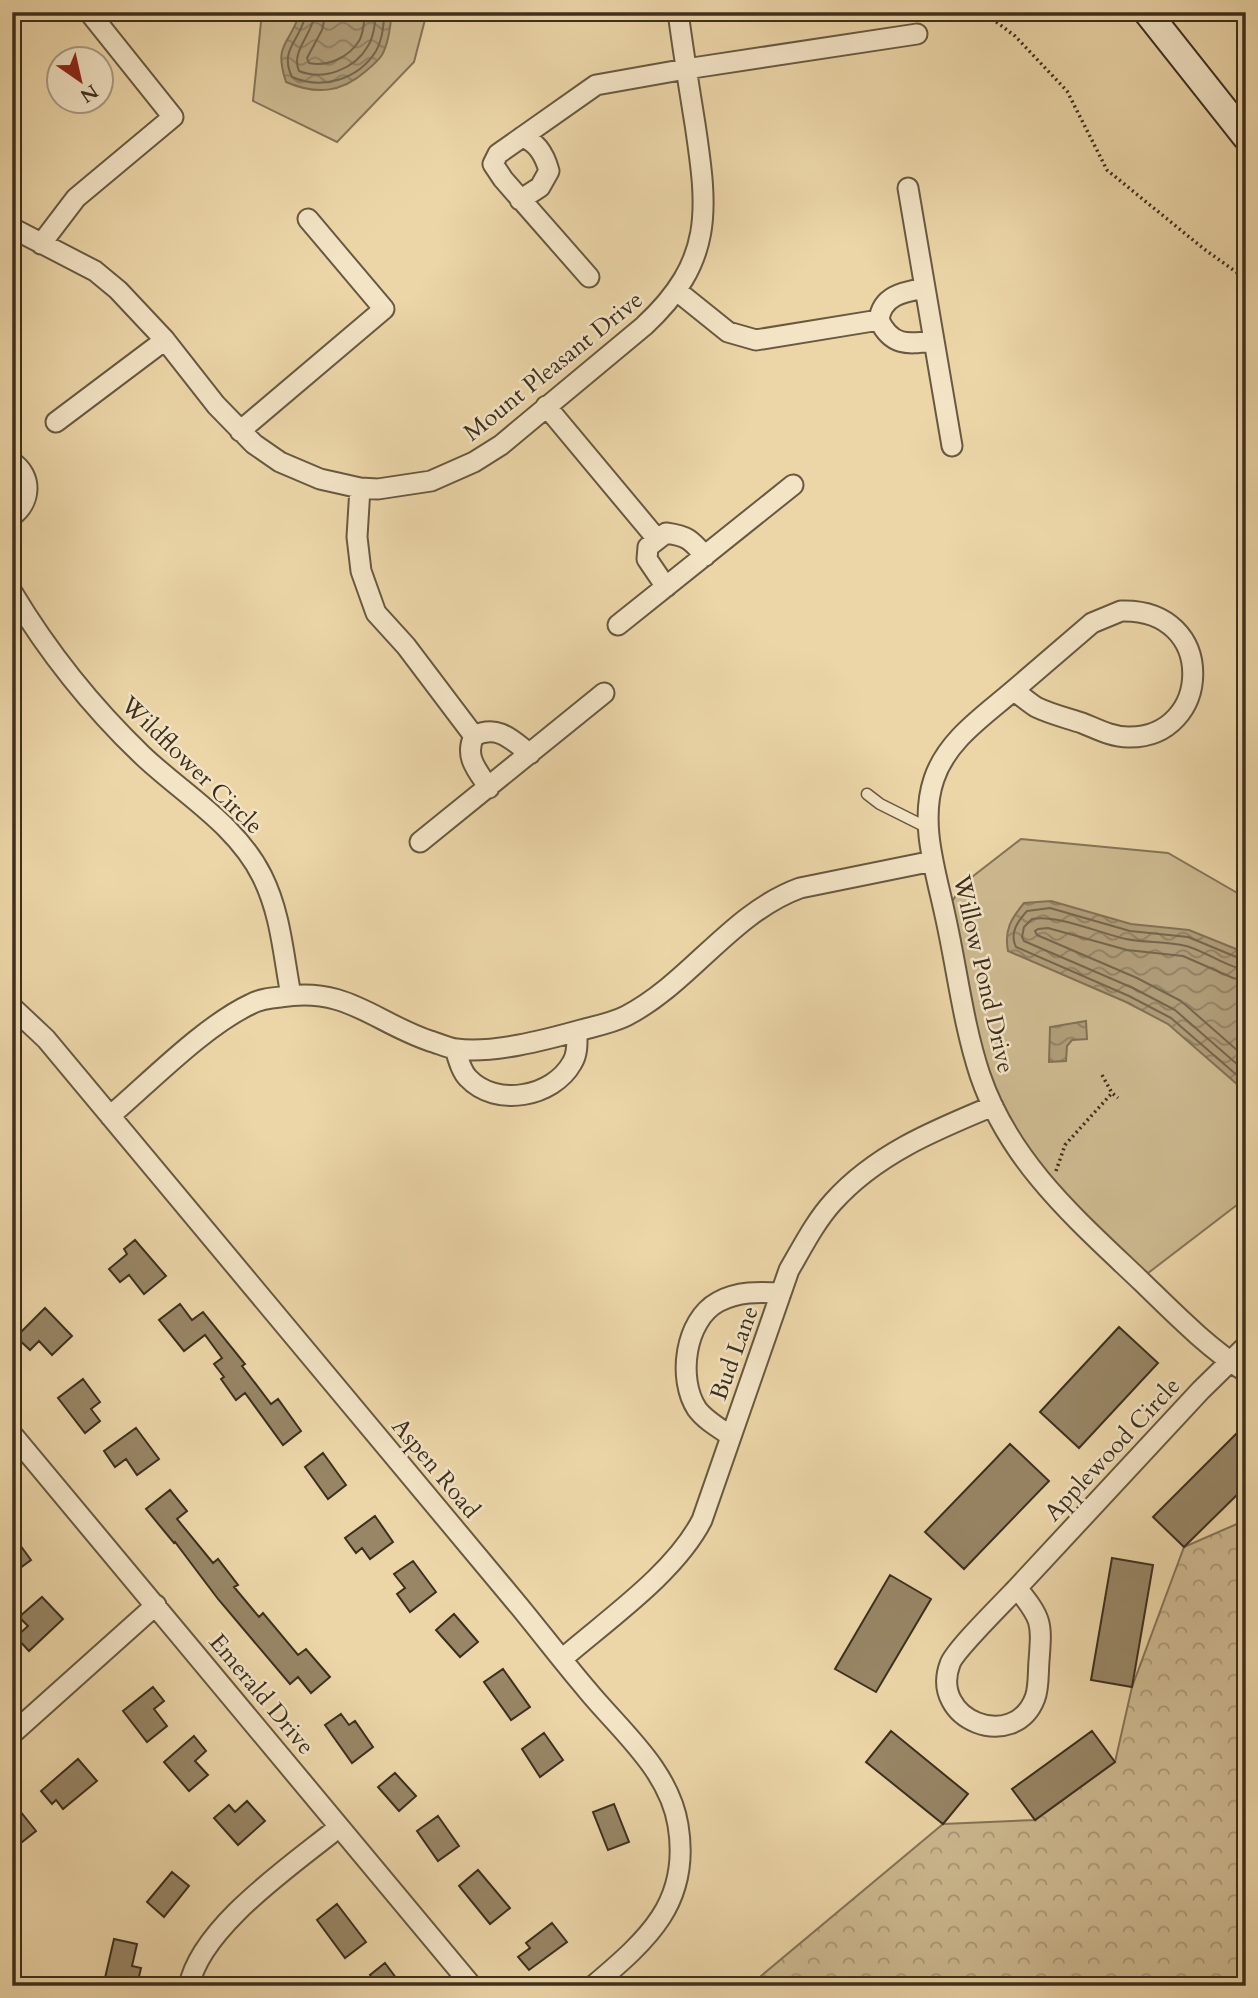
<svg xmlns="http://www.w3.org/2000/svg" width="1258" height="1998" font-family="Cardo,serif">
  <defs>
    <pattern id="forest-crowns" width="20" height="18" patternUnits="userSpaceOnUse" patternTransform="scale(1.75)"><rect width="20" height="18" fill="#ceba91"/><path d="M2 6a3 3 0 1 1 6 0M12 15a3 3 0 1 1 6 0" fill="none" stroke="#a89876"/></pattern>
    <pattern id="water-waves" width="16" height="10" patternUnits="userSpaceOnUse" patternTransform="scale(1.75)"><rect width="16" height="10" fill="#b09d79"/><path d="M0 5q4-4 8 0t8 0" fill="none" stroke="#908063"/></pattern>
  </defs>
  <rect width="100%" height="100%" fill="#ecd6a8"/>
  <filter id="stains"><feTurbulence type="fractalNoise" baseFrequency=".00286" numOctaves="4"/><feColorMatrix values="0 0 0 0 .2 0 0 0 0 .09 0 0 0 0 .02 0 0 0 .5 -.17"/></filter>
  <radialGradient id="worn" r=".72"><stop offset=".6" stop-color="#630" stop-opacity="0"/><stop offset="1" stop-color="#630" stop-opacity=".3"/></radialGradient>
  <path fill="#ceba91" stroke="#857458" stroke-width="2" d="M262,12H427L414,62L337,142L253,101Z
    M1021,839L1168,853L1246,898V1198L1139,1280L1065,1208L993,1106L945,913L963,884Z"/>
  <path fill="url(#forest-crowns)" stroke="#857458" stroke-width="2" d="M1246,1520V1986H749L943,1824L1035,1820L1115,1762L1132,1687L1184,1547Z"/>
  <path fill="url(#water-waves)" stroke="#827155" stroke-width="2" d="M300,12H392C390,26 389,42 382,55C378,61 372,66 366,71C341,93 316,95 286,82C273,42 290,46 300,12Z
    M1051,901L1131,924L1189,930L1236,949L1246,956V1092L1168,1024L1126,1002L1008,951C1004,930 1011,919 1024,903Z
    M1086,1021L1087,1039L1072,1040L1067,1046L1066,1061L1049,1062L1050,1027Z"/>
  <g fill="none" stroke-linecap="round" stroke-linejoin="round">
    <path stroke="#76664c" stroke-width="2" d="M306,12C303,39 278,48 292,77C322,90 358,80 376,51C383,39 383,25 385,12
      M315,12C314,33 290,51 299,71C324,81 355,69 368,46C374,36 375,23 376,12
      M326,12L322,30L307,58L309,63C328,67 349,57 359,41C364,33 364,21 365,12
      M1246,961L1188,937L1130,931L1050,908L1027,911C1018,921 1009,933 1016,947L1129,996L1171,1018L1246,1083
      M1246,970C1231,969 1203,950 1186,946C1167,941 1146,943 1126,939C1099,933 1057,914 1032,919L1024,927L1022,937L1024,941L1133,988L1175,1010L1246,1072
      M1246,981L1233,978L1183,956L1127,950L1048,928L1038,929L1035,931L1037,935L1137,978L1181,1001L1246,1058"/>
  </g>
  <path fill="#988666" stroke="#3c2f1e" stroke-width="2" d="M135,1240L166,1276L144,1294L129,1275L120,1282L109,1269L127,1254L124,1249Z
    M180,1304L192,1320L203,1312L245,1364L242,1366L271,1404L278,1399L301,1431L283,1445L245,1393L236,1400L221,1379L224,1377L214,1364L222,1358L205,1335L184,1351L159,1320Z
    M45,1308L72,1336L52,1355L39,1341L30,1350L16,1337Z
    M1119,1327L1158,1363L1079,1448L1040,1412Z
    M83,1379L100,1402L91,1409L100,1421L85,1433L58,1398Z
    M136,1428L159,1459L137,1475L126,1459L115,1467L104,1451Z
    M1236,1434L1246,1444V1486L1184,1547L1153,1517Z
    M1010,1444L1049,1481L964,1569L925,1532Z
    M323,1453L346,1485L328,1499L305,1467Z
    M170,1490L187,1511L177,1519L213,1563L218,1559L238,1585L234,1587L259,1617L263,1613L298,1655L306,1649L330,1677L311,1693L298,1677L290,1684L218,1599L175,1542L174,1543L146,1509Z
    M375,1516L393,1542L370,1559L362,1548L356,1553L345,1538Z
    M12,1534L31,1560L12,1574Z
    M1112,1558L1153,1565L1132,1687L1091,1680Z
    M413,1561L436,1592L410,1612L397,1594L405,1588L394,1574Z
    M890,1575L931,1599L876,1692L835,1669Z
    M42,1597L63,1619L29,1651L16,1637L28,1626L19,1617Z
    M454,1614L478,1642L460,1657L436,1630Z
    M503,1669L530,1707L511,1720L484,1682Z
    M153,1687L164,1701L154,1709L167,1726L147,1742L123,1711Z
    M341,1714L349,1725L355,1721L373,1747L352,1763L325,1725Z
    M891,1731L968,1794L943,1824L866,1762Z
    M1092,1731L1115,1762L1035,1820L1012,1789Z
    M544,1733L563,1760L540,1777L522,1749Z
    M194,1736L206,1751L195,1761L208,1775L189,1791L164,1762Z
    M78,1759L97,1781L63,1809L56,1800L52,1804L41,1791Z
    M395,1773L416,1796L399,1811L378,1787Z
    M12,1801L36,1831L12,1850Z
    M247,1801L265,1821L238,1845L214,1818L229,1805L235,1812Z
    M614,1804L629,1842L608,1850L593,1812Z
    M438,1816L459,1846L438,1861L417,1831Z
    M478,1870L510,1908L490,1924L459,1886Z
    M172,1872L189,1886L164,1917L147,1902Z
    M337,1904L366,1942L345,1958L317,1920Z
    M552,1923L567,1942L529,1970L518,1957L530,1948L526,1943Z
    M114,1939L137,1944L132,1966L141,1968L137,1985L105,1978Z
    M385,1963L402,1986H378L370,1975Z"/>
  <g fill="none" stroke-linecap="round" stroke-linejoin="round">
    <g stroke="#685940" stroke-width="13">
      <path id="service" d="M867,794L880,804L928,828"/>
    </g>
    <g stroke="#685940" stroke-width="23">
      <path id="minor" d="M908,188L952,446
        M520,200L540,187L549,171C545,156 538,142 522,137
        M12,228L95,271L118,290L165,340L216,405L254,444L280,462L320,479L360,488L378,489L431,481L474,462L501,445L644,326C714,261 708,211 695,124C689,87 683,50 678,12
        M41,244L76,198L173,117L89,12
        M589,277L503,179L493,164L498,154L596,85L686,69L917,34
        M925,288C904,292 882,295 879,320C892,347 908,344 934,341
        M677,291L728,332L756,340L879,320
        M546,406L657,539
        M56,422L165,340
        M240,431L384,309L308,219
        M12,462C33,476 31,502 12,516
        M360,488L357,537L361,571L376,613L406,646L474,736
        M666,587L647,559L648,547L666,533C688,536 691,540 705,556
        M12,592C48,652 92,707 142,755C183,794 236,824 262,876C281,914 283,954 291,995
        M1121,611C1219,608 1212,739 1128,737C1112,737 1097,729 1082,723C1067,718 1050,714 1036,707C1028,702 1021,696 1014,690L1092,623Z
        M618,625L793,485
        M1014,690C984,716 947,740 934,779C919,823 936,872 945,915C957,968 963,1024 980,1075C1010,1163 1077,1220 1142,1282C1175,1314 1207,1347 1246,1372
        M489,788C477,770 464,757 474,736C498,724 512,740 530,754
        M420,842L604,693
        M12,1007L46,1039C203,1228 362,1416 519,1606C542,1634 564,1663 588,1691C621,1731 669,1770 678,1825C691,1903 647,1940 593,1986
        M455,1049C458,1058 461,1071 468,1078C496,1108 553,1097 572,1063C578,1054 577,1042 577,1032
        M110,1116C150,1082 204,1026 251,1004C260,999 271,998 281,997C346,986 374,1022 430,1041C438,1043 447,1048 456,1049C492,1054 545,1040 581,1030C596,1026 612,1023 626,1016C690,983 731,913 800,888L933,861
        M12,1434L472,1986
        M731,1436C719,1428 705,1420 697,1409C677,1379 685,1320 718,1302C738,1291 759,1292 781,1293
        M1017,1588C1042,1619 1042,1622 1039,1661C1038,1672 1039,1688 1035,1698C1014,1753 929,1720 950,1664C954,1651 1004,1602 1017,1588Z
        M1017,1588L1201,1390L1246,1346
        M562,1659C608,1619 675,1573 702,1520L789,1270C803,1246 815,1222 833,1202C876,1154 935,1130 993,1106
        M12,1734L156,1605
        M189,1986C201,1926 294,1864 339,1827"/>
    </g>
    <g stroke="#3c2f1e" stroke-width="30">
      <path id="secondary" d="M1147,12L1246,137"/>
    </g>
    <path stroke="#3c2f1e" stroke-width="3.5" stroke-dasharray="2 3.5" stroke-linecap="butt" d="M983,12L1015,36L1067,91L1107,170L1204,249L1246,279
      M1102,1075L1112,1093
      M1056,1171L1065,1145L1112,1093L1118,1098"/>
    <use href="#service" stroke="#f3e4c6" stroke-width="10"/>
    <use href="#minor" stroke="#f3e4c6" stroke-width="19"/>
    <use href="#secondary" stroke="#f3e4c6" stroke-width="26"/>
  </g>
  <g text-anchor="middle" stroke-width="5" stroke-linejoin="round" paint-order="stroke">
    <g font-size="24" fill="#3c2f1e" stroke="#f3e4c6">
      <text transform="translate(553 366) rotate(-39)" y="8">Mount Pleasant Drive</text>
      <text transform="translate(192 765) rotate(44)" y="8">Wildflower Circle</text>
      <text transform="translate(984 974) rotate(77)" y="8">Willow Pond Drive</text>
      <text transform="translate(734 1353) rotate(-70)" y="8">Bud Lane</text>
      <text transform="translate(1112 1449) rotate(-47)" y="8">Applewood Circle</text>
      <text transform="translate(436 1468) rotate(50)" y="8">Aspen Road</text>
      <text transform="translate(262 1694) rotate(50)" y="8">Emerald Drive</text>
    </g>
  </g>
  <rect width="1258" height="1998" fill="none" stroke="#ecd6a8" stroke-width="42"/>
  <rect x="14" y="14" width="1230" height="1970" fill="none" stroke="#3c2f1e" stroke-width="3.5"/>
  <rect x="21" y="21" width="1216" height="1956" fill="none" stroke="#3c2f1e" stroke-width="2"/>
  <g transform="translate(80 80) rotate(146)"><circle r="33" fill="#f3e4c6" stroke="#aa9c83" stroke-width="2"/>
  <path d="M0-5L12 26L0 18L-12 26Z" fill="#8f2418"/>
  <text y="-10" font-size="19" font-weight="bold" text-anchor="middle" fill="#3c2f1e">N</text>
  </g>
  <rect width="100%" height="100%" filter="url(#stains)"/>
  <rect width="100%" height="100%" fill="url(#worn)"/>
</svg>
